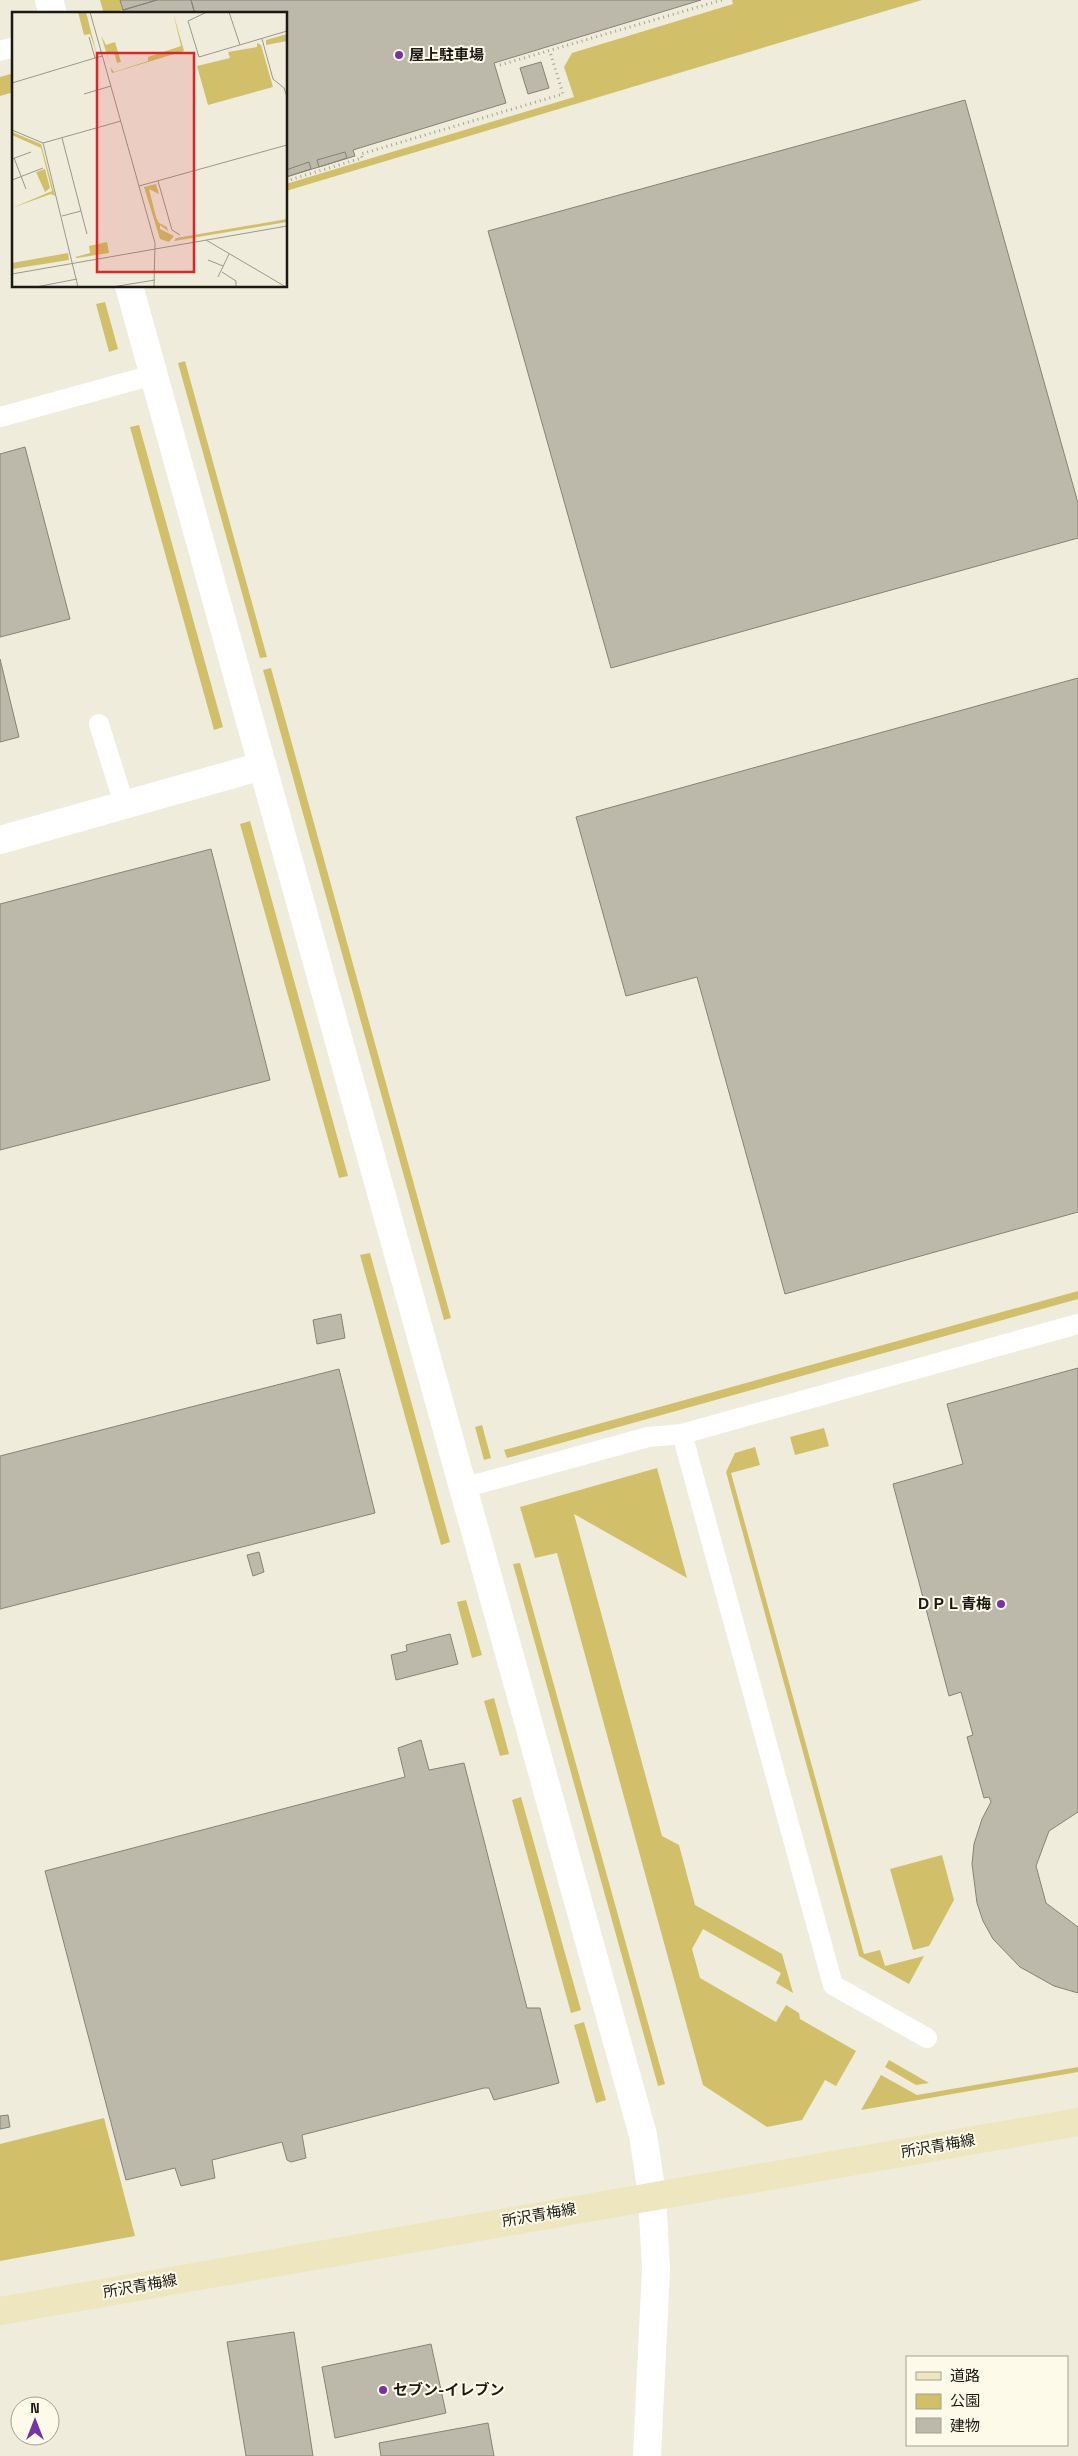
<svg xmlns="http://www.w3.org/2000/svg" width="1078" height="2456" font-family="'Space Grotesk','Noto Sans JP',sans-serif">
  <rect width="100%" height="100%" fill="#efecdc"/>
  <path fill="#d1c069" d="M100,0H120L123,10L104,14Z
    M732,0H922L286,191V184L574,97L564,67L572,53L733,4Z
    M14,73V92L0,96V77Z
    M105,302L118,349L109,352L96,304Z
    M185,361L267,657L260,658L178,363Z
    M139,425L223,727L214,730L130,427Z
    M271,668L451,1318L444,1320L263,670Z
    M250,821L348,1176L339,1178L240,824Z
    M370,1253L450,1542L441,1545L360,1255Z
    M1078,1291V1299L507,1458L504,1450Z
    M482,1425L491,1458L484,1460L475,1427Z
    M824,1428L829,1446L795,1455L790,1437Z
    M755,1447L760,1465L731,1473L864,1954L880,1950L885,1966L924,1956L909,1984L859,1956L726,1472L735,1453Z
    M657,1468L687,1578L574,1514L662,1836L679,1845L695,1905L782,1954L793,1993L776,1983L781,1973L703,1929L692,1949L700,1978L776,2022L786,2005L799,2013L800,2019L856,2051L836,2086L825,2080L802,2120L767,2127L703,2085L557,1553L535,1558L520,1507Z
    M520,1563L665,2084L658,2086L513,1564Z
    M466,1600L482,1655L472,1658L457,1602Z
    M494,1698L509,1754L500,1756L484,1701Z
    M521,1797L581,2010L571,2013L512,1800Z
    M942,1855L954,1900L929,1946L913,1950L890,1869Z
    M584,2022L606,2100L596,2103L574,2025Z
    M889,2060L929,2083L916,2085L885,2067Z
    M1078,2067V2072L861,2110L881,2075L917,2095Z
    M104,2118L135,2236L0,2261V2144Z"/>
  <path fill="#bcb9aa" stroke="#868375" d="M120,0H157L123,10Z
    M157,0H191L195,14H124L123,10Z
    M191,0H701L494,63L506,103L353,150L355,156L286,177V14H195Z
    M541,62L549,88L528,94L520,68Z
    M965,100L1078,503V538L611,668L488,231Z
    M345,152L347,158L319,167L317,160Z
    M309,162L311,169L286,177V170Z
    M25,447L70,619L0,637V454Z
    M0,659L19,737L0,742Z
    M1078,678V1212L785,1294L697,977L626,996L576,817Z
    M211,849L270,1080L0,1150V904Z
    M341,1314L345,1338L317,1344L313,1320Z
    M1078,1368V1812L1049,1831L1036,1866L1046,1903L1078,1927V1993L1054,1986L1020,1967L993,1939L983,1921L977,1903L972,1864L974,1844L982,1819L991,1802L989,1797L984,1798L967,1737L973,1735L961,1692L949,1696L893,1484L963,1464L947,1404Z
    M339,1369L375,1513L0,1609V1456Z
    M259,1552L264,1572L253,1576L247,1555Z
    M450,1634L458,1664L396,1680L391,1655L407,1651L406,1645Z
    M421,1740L429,1770L464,1763L527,2008H540L559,2083L494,2100L489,2088H484L302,2135L306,2158L291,2162L287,2160L282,2142L212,2160L215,2178L181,2186L175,2168L126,2180L45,1871L405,1777L398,1748Z
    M8,2115L10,2127L0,2129V2116Z
    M294,2332L313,2456H246L227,2342Z
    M431,2344L446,2413L335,2438L322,2367Z
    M488,2423L494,2456H381L379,2443Z"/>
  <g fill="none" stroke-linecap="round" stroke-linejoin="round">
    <path stroke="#a4a295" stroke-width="3" stroke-dasharray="1 4" stroke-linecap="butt" d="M500,65L722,0
      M286,181L362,158L361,154L563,94L550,52"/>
    <path stroke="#fff" stroke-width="20" d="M0,51L14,47
      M0,417L153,375
      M99,724L124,804
      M682,1434L833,1985L927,2038
      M463,1488L648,1437L682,1434L1078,1324"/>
    <path stroke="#fff" stroke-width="28" d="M0,840L262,766"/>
    <path stroke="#fff" stroke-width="28" d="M49,0L53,14
      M129,286L643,2135L652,2195L656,2269L647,2456"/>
    <path stroke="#ede6be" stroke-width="28" d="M0,2311L1078,2122"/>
  </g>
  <g fill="#7732a6" stroke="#fdfaea" stroke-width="2">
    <circle cx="399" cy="55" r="5"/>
    <circle cx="1001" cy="1604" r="5"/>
    <circle cx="383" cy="2390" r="5"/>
  </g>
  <g text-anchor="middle" stroke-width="4" stroke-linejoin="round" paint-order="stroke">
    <g font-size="15" font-weight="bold" fill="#1a1913" stroke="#fdfaea" text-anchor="start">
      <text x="409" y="60">屋上駐車場</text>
      <text x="991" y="1609" text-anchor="end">ＤＰＬ青梅</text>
      <text x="393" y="2395">セブン-イレブン</text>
    </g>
    <g font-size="15" fill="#1a1913" stroke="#fdfaea">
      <text transform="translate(938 2146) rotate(-10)" y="5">所沢青梅線</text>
      <text transform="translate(539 2215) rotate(-10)" y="5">所沢青梅線</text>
      <text transform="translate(140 2286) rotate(-10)" y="5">所沢青梅線</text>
    </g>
  </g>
  <g transform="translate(12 12)">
    <rect width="275" height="275" fill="#efecdc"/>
    <path d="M66,0H74L85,43L78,22L72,23ZM161,0L172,39L100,61L98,55L102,60L136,49V45L169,34ZM275,22V29L254,33V28ZM89,23L94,33L103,30L109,50L105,51L102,40L95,42L97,50ZM245,31L249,33L261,75L196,93L185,54L218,46L216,40L245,35ZM0,120L29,132L43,184L39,182L0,196L40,179L29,136L0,123ZM33,157L38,176L33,180L24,160ZM144,172L147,182L137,177L144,205L147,211L155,215L156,219L148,213V217L162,224L157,230L148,227L132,175ZM275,207V210L162,229L164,226ZM95,230L97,241L65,246L63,245L78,241L77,234ZM56,241L57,248L0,257V251Z" fill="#d1c069"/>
    <path fill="none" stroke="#9a988c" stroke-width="1" d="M78,0L143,231L142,275M195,0L176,9L187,45L275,19M217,0L228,33M77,25L83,46L90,44M250,27L261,67L272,76L275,85M0,71L83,46M72,82L99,74M0,118L31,131L66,275M50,126L75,222M31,131L109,109M2,146L14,177M0,147L19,140M0,168L31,156M146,169L160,218L168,223M127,174L275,133M50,204L69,199M194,228L274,275M196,248L211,254M210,260L224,269V275M0,262L275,214M206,265L217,242M24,275L65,267M100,275L143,268"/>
    <path fill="#d62828" fill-opacity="0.15" stroke="#d62828" stroke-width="2.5" d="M85,41H182V260H85Z"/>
    <rect width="275" height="275" fill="none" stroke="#1a1913" stroke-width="2.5"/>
  </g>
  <rect x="906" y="2356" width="162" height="90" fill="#fdfaea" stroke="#a2a094"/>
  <rect x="916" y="2372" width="25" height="8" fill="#ede6be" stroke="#a2a094"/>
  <text x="950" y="2381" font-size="15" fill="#1a1913">道路</text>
  <rect x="916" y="2394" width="25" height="15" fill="#d1c069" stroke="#a2a094"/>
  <text x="950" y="2406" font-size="15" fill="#1a1913">公園</text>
  <rect x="916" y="2418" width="25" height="15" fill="#bcb9aa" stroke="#a2a094"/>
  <text x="950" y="2431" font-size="15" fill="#1a1913">建物</text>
  <g transform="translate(35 2421)"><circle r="24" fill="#fdfaea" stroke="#a2a094"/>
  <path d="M0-4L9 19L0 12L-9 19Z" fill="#7732a6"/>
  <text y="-8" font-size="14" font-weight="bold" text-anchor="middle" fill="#1a1913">N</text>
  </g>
</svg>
